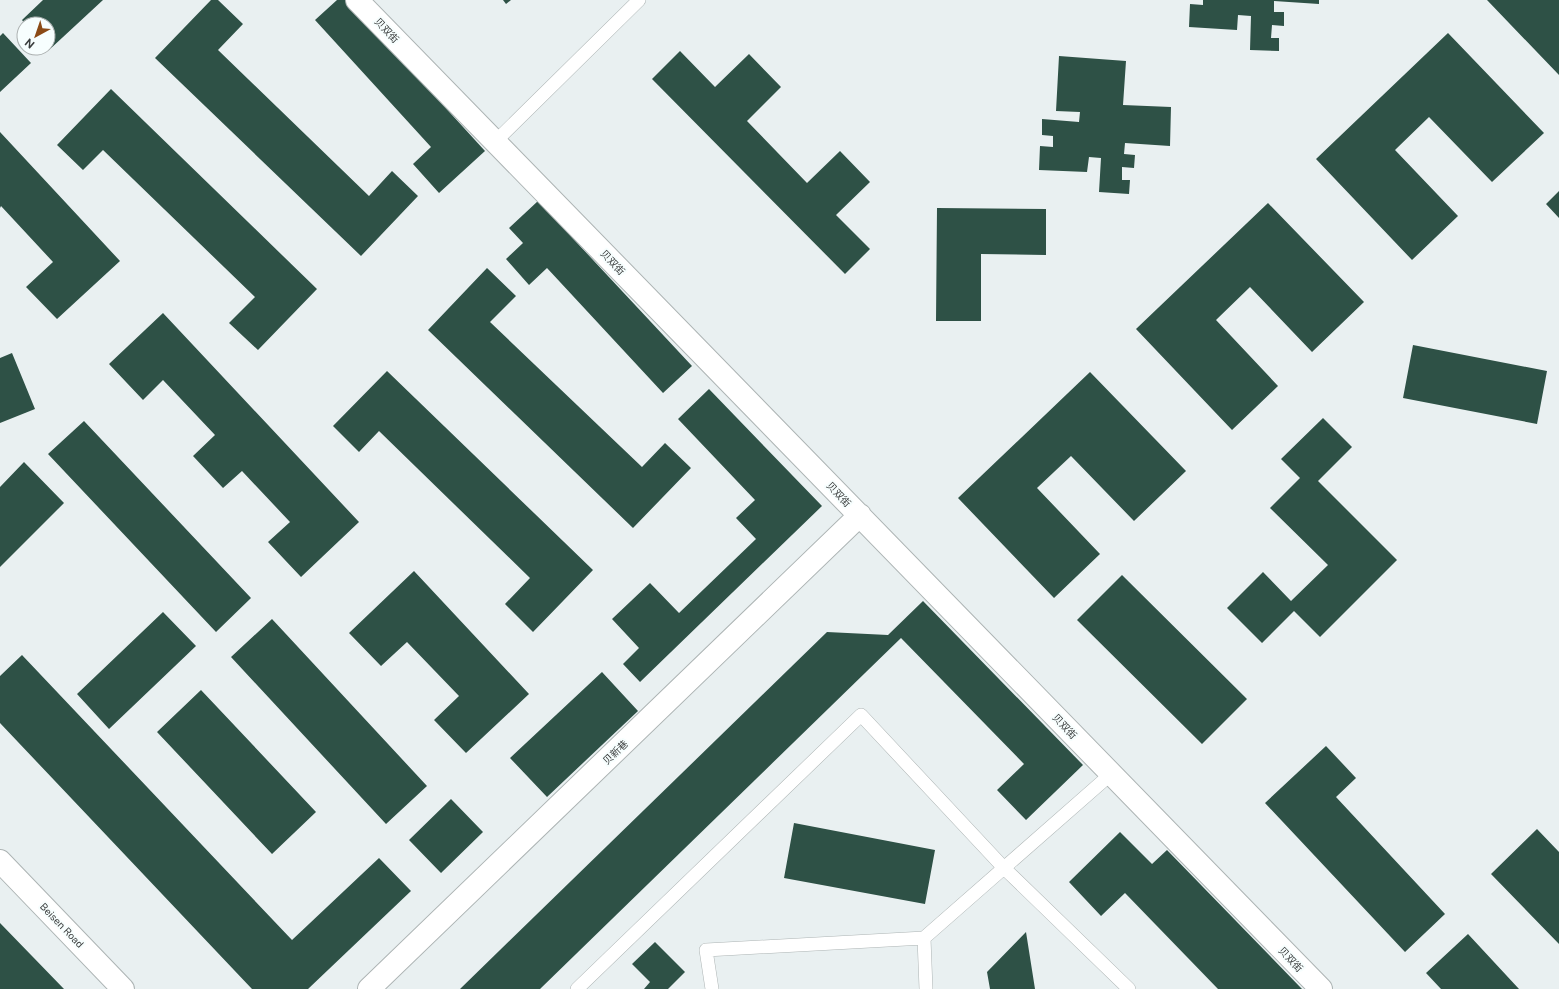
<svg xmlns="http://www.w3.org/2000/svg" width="1559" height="989" font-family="'Public Sans','Noto Sans SC',sans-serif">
  <rect width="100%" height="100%" fill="#e9f0f1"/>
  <path fill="#2e5146" d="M43,0H103L49,50L48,24H25L22,20Z
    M211,0H218L243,24L218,50L369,196L392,171L418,196L361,256L155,58Z
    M337,0H347L485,151L439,193L413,164L431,147L315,20Z
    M503,0H511L506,4Z
    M1203,0H1319V4L1274,1V12H1284V26L1272,25L1271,38H1279V51L1250,50L1251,16L1238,15L1237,30L1189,27L1190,4L1203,5Z
    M1487,0H1559V75Z
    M3,33L31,63L0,92V36Z
    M1448,33L1544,133L1492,182L1429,117L1395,150L1458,216L1412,260L1316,159Z
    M680,51L715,87L749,54L781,87L747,121L807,183L840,151L870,182L836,215L870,249L845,274L652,79Z
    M1059,56L1126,61L1123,105L1171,107L1170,146L1125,143L1124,154L1135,155L1134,168L1122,167V180H1130L1129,194L1099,192L1101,158L1089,157L1087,172L1039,170L1040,146L1053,147V136L1042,135V119L1079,122L1080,112L1056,111Z
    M111,89L317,289L258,350L229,323L255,297L103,150L83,170L57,145Z
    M0,132L120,261L57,319L26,287L53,262L1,206L0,208Z
    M1559,191V218L1546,204Z
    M538,201L692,366L663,393L547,268L529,285L506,259L523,243L509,228Z
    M1268,203L1364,302L1312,352L1250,287L1216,320L1278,386L1232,430L1136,329Z
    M937,208L1046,209V255L981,254V321H936Z
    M487,268L516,296L490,322L642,467L665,443L691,468L633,528L428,330Z
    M163,313L359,522L301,577L268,542L290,522L242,471L223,488L193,456L215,435L163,380L143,400L109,364Z
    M1413,345L1547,371L1537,424L1403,398Z
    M12,353L35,409L0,423V358Z
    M387,371L593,570L533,632L505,604L530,578L379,431L359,452L333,426Z
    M1090,372L1186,471L1134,521L1071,456L1037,488L1100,554L1054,598L958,498Z
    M709,389L822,506L640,682L623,664L639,648L612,619L650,583L679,613L756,539L736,518L755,500L678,419Z
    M1323,418L1352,447L1318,481L1397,560L1320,637L1294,611L1262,643L1227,608L1263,572L1291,601L1328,565L1270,508L1300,478L1281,459Z
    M84,421L251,598L216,632L48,454Z
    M24,462L64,503L0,567V487Z
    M414,571L529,694L466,753L434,720L459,696L407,642L381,666L349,633Z
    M1122,575L1247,699L1202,744L1077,620Z
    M923,601L1083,765L1026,820L997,790L1024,764L901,638L540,989H460L827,632L888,635Z
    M163,612L196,646L109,729L77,694Z
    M272,619L427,786L386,824L231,657Z
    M22,655L292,940L379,858L411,891L308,989H252L0,723V676Z
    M602,672L638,711L547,797L510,758Z
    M201,690L316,812L272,854L157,732Z
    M1326,746L1356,778L1336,797L1445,914L1405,952L1265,803Z
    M451,799L483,832L441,873L409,840Z
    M794,823L935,850L925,904L784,878Z
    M1537,829L1559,852V944L1491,874Z
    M1120,832L1152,864L1167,850L1302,989H1218L1125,893L1101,916L1069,882Z
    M0,923L64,989H0Z
    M1026,932L1035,989H990L987,972Z
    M1468,934L1519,989H1441L1426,973Z
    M655,942L685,972L668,989H644L650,982L632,964Z"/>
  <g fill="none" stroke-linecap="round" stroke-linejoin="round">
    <g stroke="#adb4b4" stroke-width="14">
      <path id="service" d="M495,142L639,0
        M577,989L861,715L1004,868L1129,989
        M712,989L706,950L924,938
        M926,989L924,938L1111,774"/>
    </g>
    <g stroke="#adb4b4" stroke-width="24">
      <path id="minor" d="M357,0L1321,989
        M0,861L123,989
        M369,989L860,515"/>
    </g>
    <use href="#service" stroke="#fff" stroke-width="13"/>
    <use href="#minor" stroke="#fff" stroke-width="22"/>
  </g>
  <g text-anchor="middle" stroke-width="4" stroke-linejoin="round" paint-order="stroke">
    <g font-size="10" fill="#3b3e3e" stroke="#f7fefe">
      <text transform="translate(387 30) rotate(46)" y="4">贝双街</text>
      <text transform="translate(613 262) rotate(46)" y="4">贝双街</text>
      <text transform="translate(839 494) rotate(46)" y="4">贝双街</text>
      <text transform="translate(1065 726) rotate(46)" y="4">贝双街</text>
      <text transform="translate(615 752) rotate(-44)" y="4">贝新巷</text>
      <text transform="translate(62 925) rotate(46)" y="4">Beisen Road</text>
      <text transform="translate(1291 959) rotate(46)" y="4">贝双街</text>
    </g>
  </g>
  <g transform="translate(36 36) rotate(220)"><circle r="19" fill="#f7fefe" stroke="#acb1b1"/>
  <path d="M0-3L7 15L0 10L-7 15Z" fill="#8b4a16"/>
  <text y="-6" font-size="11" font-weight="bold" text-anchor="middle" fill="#3b3e3e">N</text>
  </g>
</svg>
